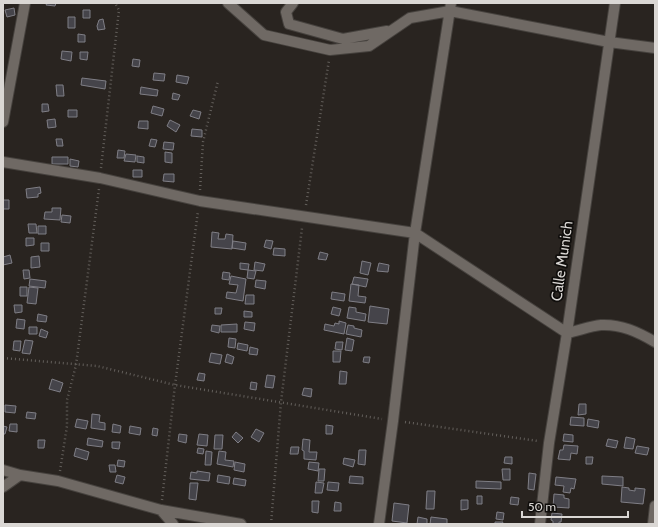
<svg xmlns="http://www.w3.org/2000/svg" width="658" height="527" font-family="Cabin,sans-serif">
  <rect width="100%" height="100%" fill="#292420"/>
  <path fill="#45444a" stroke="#7f7e85" d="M47,3H56L55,6L46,5Z
    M14,8L15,15L7,17L5,10Z
    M83,10H90V18H83Z
    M68,17H75V28H68Z
    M103,19L105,29L98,30L97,26L99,20Z
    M78,34L85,35V42H78Z
    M62,51L72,52L71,61L61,59Z
    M80,52H88L87,60L80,59Z
    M133,59L140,60L139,67L132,66Z
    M154,73L165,74L164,81L153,80Z
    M177,75L189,77L187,84L176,82Z
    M82,78L106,81L105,89L81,85Z
    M56,85H63L64,96H57Z
    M141,87L158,90L157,96L140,94Z
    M173,93L180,95L178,100L172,99Z
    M42,104H48L49,111L42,112Z
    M153,106L164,109L162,116L151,113Z
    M68,110H77V117H68Z
    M193,110L201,112L199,119L190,116Z
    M55,119L56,127L48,128L47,120Z
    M170,120L180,125L176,132L167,126Z
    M139,121H148V129L138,128Z
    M192,129L202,130V137L191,136Z
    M56,139H62L63,146H57Z
    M151,139L157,140L155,147L149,146Z
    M164,142L174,143L173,150L163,149Z
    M118,150L125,151L124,158H117Z
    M165,152L172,153V163L165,162Z
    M126,154L136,155L135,162L124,161Z
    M137,156L144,157V163L137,162Z
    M52,157H68V164H52Z
    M70,159L79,161L78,167L70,166Z
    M133,170H142V177H133Z
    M164,174H174V182L163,181Z
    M40,187L41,193L38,194V197L27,198L26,189Z
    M3,200H9V209H3Z
    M52,208H61L60,220L44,219L45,212H52Z
    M62,215L71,216L70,223L61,222Z
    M28,224H36L37,233H29Z
    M38,226H46V234H38Z
    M212,232L219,233L218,239H225L226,234L233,235L232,249L211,247Z
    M26,238H34V245L26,246Z
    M266,240L273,241L271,249L264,247Z
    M233,241L246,243L245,250L232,248Z
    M41,243H49V251H41Z
    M274,248L285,249V256L273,255Z
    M320,252L328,254L326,260L318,259Z
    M10,255L12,263L3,265V257Z
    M39,256L40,267L31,268V257Z
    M362,261L371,263L368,275L360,273Z
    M255,262L265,264L263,271L254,270Z
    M240,263L249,264L248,270L240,269Z
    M379,263L389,265L388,272L377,271Z
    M23,270H29L30,278L24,279Z
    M248,270L256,271L254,279L247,278Z
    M223,272L230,273L229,280L222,279Z
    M231,276L246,279L243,301L226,298L227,292L236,293L238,285L229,284Z
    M354,277L368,279L366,287L352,284Z
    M30,279L46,281L45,288L29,286Z
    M256,280L266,281L265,289L255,287Z
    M351,284L359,285L358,296L366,297L365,303L349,301Z
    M20,287H27V296H20Z
    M29,287L38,288L36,304L27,303Z
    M332,292L345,294L344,301L331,299Z
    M246,295H254V304H245Z
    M14,305H22V312L15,313Z
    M370,306L389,309L387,324L368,322Z
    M333,307L341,309L339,316L331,314Z
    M349,307L356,308V312L366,314L365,321L347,318Z
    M215,308H222L221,314H215Z
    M244,311L252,312V317H244Z
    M38,314L47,316L46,322L37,321Z
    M17,319L25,320L24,329L16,328Z
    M339,321L346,323L344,334L324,330L325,324L334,326L335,323L339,324Z
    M245,322L255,323L254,331L244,329Z
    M237,324V332H221V325Z
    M212,325L220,326L219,333L211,331Z
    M348,325L354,326V328L362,330L361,337L346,334Z
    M29,327H37V334H29Z
    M41,329L48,332L46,338L39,336Z
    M229,338L236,339L235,348L228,347Z
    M347,338L354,340L352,351L345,350Z
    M25,340L33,341L30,354L22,353Z
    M14,341H21L20,351L13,350Z
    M336,342H343L342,350L335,349Z
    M238,343L248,345L247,351L237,349Z
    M250,347L258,349L257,355L249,354Z
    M333,351H341L340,362H333Z
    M211,353L222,355L220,364L209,362Z
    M227,354L234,357L232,364L225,362Z
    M364,357H370L369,363L363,362Z
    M340,371L347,372L346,384H339Z
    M199,373L205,374L204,381L197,380Z
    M267,375L275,376L273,388L265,387Z
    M52,379L63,383L60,392L49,389Z
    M251,382L257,383L256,390L250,389Z
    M304,388L312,389L311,397L302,395Z
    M579,404H586V414L578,415Z
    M5,405L16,406L15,413L5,412Z
    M27,412L36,413L35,419L26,418Z
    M92,414L100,415L99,422L105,423V430L91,428Z
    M571,417L584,418V426L570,425Z
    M77,419L88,421L86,429L75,427Z
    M588,419L599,421L598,428L587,426Z
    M10,424H17V432L9,431Z
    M113,424L121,426L120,433L112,432Z
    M326,425L333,426L332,434H326Z
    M3,426L7,427L5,434H3Z
    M130,426L141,428L140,435L129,433Z
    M153,428L158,429L157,436L152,435Z
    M256,429L264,433L259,442L251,437Z
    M236,432L243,438L238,443L232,437Z
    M179,434L187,435L186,443L178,441Z
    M199,434L208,435L207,446L197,445Z
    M564,434L573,435V442L563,441Z
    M215,435H223L222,449H214Z
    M626,437L635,439L633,449L624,448Z
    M88,438L103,441L102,447L87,445Z
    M303,439L310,440L309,452H317L316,460L304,459V451L302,450Z
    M608,439L618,441L616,448L606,446Z
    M38,440H45L44,448H38Z
    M112,442H120L119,449L112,448Z
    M564,445L578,446L577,454L571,453L570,460L558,459L560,450H563Z
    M637,446L649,448L647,455L635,453Z
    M291,447H299L298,454H290Z
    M76,448L89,452L87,460L74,456Z
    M198,448L204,449L203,454L197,453Z
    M359,450H366L365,465L358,464Z
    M206,451L212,452L211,465H205Z
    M219,451L226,452L225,460L234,461L233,467L217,464Z
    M505,457H512V464L504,463Z
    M586,457H593L592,464H586Z
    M344,458L355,460L353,467L343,464Z
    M118,460L125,461L124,467L117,466Z
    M235,462L245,464L244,472L234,470Z
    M309,462L319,463L318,471L308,469Z
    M109,465H115L116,472H110Z
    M319,469H325L324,481H318Z
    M502,469H510V480H503Z
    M197,471L210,473L209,481L190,479L191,472L197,473Z
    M529,473L536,474L534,490L528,489Z
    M117,475L125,477L123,484L115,482Z
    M218,475L230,477L229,484L217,482Z
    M350,476L363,477V484L349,483Z
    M602,476L623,477V486L602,484Z
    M556,477L576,479L574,489L571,488L570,493L563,492L564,486L555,485Z
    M234,478L246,480L245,486L233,484Z
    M476,481L501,482V489L476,488Z
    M316,482L324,483L322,493H315Z
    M328,482L339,483L338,491L327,490Z
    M190,483H198L196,500L189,499Z
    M622,487L629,488V490L635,491V488L645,489L643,504L621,502Z
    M427,491H435L434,509H426Z
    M554,494L564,495V498L569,499V508L553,507Z
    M477,496H482V504H477Z
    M511,497L519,498L518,505L510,504Z
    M461,500H468V509L461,510Z
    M312,501H319L318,513L312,512Z
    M335,502L341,503V511H334Z
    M394,503L409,505L407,523L392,521Z
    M497,512L504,513L503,520L496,519Z
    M552,513L562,514L561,522H559V524H553V521L551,520Z
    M418,517L427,519V524H417Z
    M431,517L447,519V524H430Z
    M495,522H503L502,524H495Z"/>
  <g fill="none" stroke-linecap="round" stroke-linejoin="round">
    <g stroke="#46423e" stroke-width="12">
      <path id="minor" d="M228,3L264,35L330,50L369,46L410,18L450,11L609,42L655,48
        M293,3L286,12L289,24L343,39L387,31
        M3,122L25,3
        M3,162L100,178L200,201L415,233L567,333C578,331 590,326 601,325C621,324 638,332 655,342
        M3,470L20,475
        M3,487L20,475L58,481L161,510L241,524
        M161,510L173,524
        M379,524L393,421L415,233L451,3
        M540,524L549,443L567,333L615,3
        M653,524L655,506"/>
    </g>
    <path stroke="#635f5b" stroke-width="2.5" stroke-dasharray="1 3" stroke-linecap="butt" d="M101,168L119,10L115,3
      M200,190L203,142L218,81
      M306,205L329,60
      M3,358L97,366L175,385L382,419
      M405,422L538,441
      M60,471L67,426V400L76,365L99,189
      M162,500L175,385L198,211
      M271,524L281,402L302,228"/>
    <use href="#minor" stroke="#6f6964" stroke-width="10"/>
  </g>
  <g text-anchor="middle" stroke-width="3.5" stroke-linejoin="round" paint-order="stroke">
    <g font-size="15" fill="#dad7d4" stroke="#100e0c">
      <text transform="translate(562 261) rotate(-82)" y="5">Calle Munich</text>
    </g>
  </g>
  <rect width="658" height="527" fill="none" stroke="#dad7d4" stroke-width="8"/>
  <path d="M522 511v6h106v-6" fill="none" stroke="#dad7d4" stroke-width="2"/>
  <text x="528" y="511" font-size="12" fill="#dad7d4" stroke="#100e0c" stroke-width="3" paint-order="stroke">50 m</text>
</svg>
